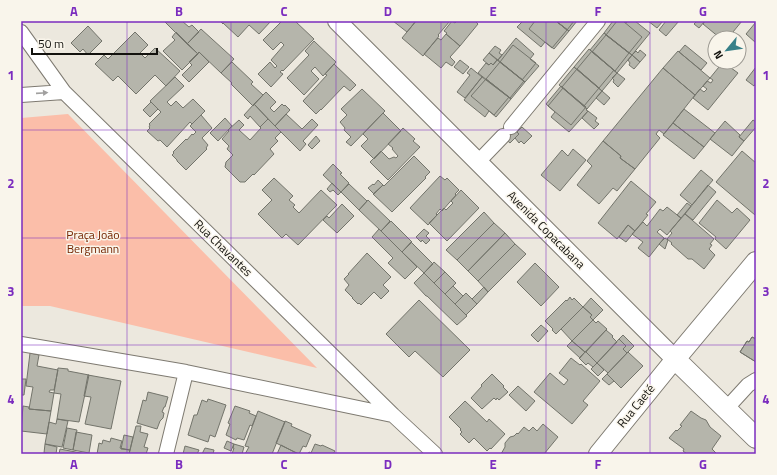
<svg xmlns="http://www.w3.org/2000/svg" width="777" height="475" font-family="'Titillium Web',sans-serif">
  <rect width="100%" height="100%" fill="#ece8de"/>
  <path fill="#fbbea9" d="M68,114L317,368L50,306H21V118Z"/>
  <path fill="#b5b5ab" stroke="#73746b" d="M166,21H182L189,27L192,25L199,32L187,44L165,22Z
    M221,21H271L259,34L249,25L238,37L223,23V24L221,22Z
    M282,21H295L314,39L283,71L282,70L280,72L283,74L271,87L258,74L270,62L275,68L277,66L271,60L284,45L281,42L273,50L263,40Z
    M393,21H416L407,32Z
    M416,21H450L438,35L439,36L423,56L402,38Z
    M452,21L455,23L457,21H475L478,24L460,46L446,34L447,33L444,31Z
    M523,21H556L569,31L554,49L545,42L541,47L517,27Z
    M535,21H556L567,30L552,48L529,29Z
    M556,21H577L569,31Z
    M556,21H574L567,30Z
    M613,21H623L626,23L628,21H635L650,33L632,55L604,33Z
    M617,21H623L642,37L629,53L606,35Z
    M648,21H663L657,28Z
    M666,21H679L666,36L659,30Z
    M697,21H705L699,28L694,24Z
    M705,21H742L728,38H720L703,24Z
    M756,22V43L746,34Z
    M88,26L102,41L88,55L83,49L80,52L71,43Z
    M201,29L234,59L221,73L199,52L198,54L187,44Z
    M135,32L148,45L140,53L145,58L155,48L180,71L166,86L155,75L136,94L118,76L113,81L95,64L104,55L108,59Z
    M176,32L198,54L182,70L163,51L175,40L172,37Z
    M604,33L632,55L617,73L590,50Z
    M446,34L460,46L450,57L455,62L452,66L446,62L441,68L424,54L438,38L441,40Z
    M606,35L629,53L615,71L592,52Z
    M516,38L534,54L530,59L539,66L525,82L498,60Z
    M314,41L336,62L323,76L315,67L311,71L319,79L304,95L287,78L309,55L305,51Z
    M513,45L536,63L522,80L500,62Z
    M685,45L707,63L701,70L679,52Z
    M495,46L501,50L499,53L502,55L498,60L489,53Z
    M589,49L617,73L602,91L574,67Z
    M640,50L646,55L640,62L632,55L636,51L638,53Z
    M592,51L614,70L599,88L577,69Z
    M678,51L710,78L695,95L663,68Z
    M199,52L209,62L189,82L182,75L192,65L189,62Z
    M489,53L497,60L493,65L491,63L489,65L483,60Z
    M632,55L640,62L634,69L629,65L630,63L628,60Z
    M460,60L469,67L463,74L454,67Z
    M497,60L525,82L511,99L478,73L486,63L489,65L491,63L493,65Z
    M232,62L253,82L251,84L263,95L253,106L231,84L232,83L221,73Z
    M500,62L524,81L510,98L486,79Z
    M723,62L738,73L708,110L693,98L700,89L704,92L707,89L703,86L707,81L711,83L713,80L710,78Z
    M334,64L356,85L350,91L344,86L321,110V109L316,114L303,101L327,75L325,74Z
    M574,67L602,91L587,109L559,85Z
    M756,67V83L754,86L746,80Z
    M471,68L482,77L465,98L457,92L470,75L467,73Z
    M663,68L695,95L664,134L659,130L656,134L660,138L635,169L620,158L621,156L603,141Z
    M577,69L599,88L584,106L562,87Z
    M617,73L625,79L618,87L613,82L614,80L612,78Z
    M175,77L184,86L167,102L171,106L176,101L183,108L193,99L205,111L192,124L190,122L167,147L160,140L158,141L147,131L150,128L149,127L150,125L149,124L161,112L150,101Z
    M482,77L511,99L496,117L489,111L485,117L464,100Z
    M486,79L509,97L494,115L471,96Z
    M561,86L587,109L586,110L588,111L569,132L551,117L555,112L546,104Z
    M563,88L586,107L571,125L548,106Z
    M362,89L385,111L351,146L346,142L351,137L344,130L345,128L340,122L347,115L341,109Z
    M602,91L610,98L604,105L596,98Z
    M266,92L276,102L270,108L274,112L282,104L284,106L285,105L290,110L275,126L254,104Z
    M151,102L158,109L150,117L143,110Z
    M254,104L268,119L260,127L250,116L248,119L244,115Z
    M684,109L715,133L704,147L673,123Z
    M588,111L597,118L595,121L599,124L594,129L582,118Z
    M383,113L401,131L374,159L361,146L368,139L363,134Z
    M286,114L302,129L312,119L318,125L303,141L306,144L300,151L275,126Z
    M201,115L212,128L202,138L208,145L206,148L207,149L186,170L177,161V160L172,155L174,153L173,152L186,139L187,140L192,134L193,135L196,132L190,126Z
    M225,118L232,126L218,141L210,133Z
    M268,119L281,132L275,138L278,141L270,149L274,154L254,175L253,174L245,182H240L225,167L226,162L233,155L227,149L229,146L222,139L229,131L228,130L239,120L244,125L239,130L250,140L261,128L260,127Z
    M753,120L756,122V127L744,141L739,137Z
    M725,121L740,135L739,137L744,141L732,156L710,139Z
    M673,123L704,147L694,159L663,135Z
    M508,124L519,134L510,143L499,133Z
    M522,127L532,136L524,144L521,141L519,143L515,138L519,134L517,132Z
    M403,128L415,139L413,141L420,147L388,180L370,162L381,151L389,159L394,157L396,158L398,156L392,149L393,148L388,144Z
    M316,136L320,141L312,149L308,145Z
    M603,141L621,156L620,158L635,169L617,191L613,188L599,204L577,185L592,166L587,161Z
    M573,149L586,160L560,191L541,175L562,150L568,156Z
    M742,151L756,163V213L755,215L716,182Z
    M414,156L430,172L425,177L426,178L392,212L373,194L383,185L384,186Z
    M333,164L342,173L340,174L349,183L341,192L323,175Z
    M701,170L713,180L692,205L680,195Z
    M440,176L445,180L447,178L459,190L455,194L456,195L442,211L440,209L436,214L437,215L428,225L410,208Z
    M274,178L293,196L289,200L295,205L293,207L299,213L321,190L337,205L298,245L286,234L282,238L258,214L272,200L262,190Z
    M378,180L383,185L374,194L368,188L373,184L374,185Z
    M631,181L656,202L646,214L648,215L635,231L628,225L617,239L598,223Z
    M332,183L341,192L338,195L333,190L330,192L327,189Z
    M349,184L367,201L359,210L341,192Z
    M708,185L716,192L693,220L685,214Z
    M461,190L479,208L447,241L429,223L444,208L446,210L453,203L451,201Z
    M368,200L390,221L381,231L359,210Z
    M717,200L732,213L737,208L750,220L726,249L715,239L716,237L699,223Z
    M687,203L691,206L681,218L677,215Z
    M342,204L354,216L337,233L323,220L327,216L329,218Z
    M667,207L681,218L667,235L660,229L657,232L664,238L649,257L638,248L643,242L632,234L643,222L647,226L660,209L663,211Z
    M484,212L494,223L457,260L446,250Z
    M685,214L714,239L710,244L712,245L709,249L715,255L704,269L692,259H688L671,244L672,243L667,239L672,233L670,231Z
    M391,221L412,242L402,252L381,231Z
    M494,223L505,233L468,271L457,260Z
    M628,225L635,231L626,242L619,237Z
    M379,229L417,267L405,279L388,263L393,258L372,237Z
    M424,229L429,233L426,236L430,240L426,244L422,240L421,242L416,237Z
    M505,233L515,244L478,281L468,271Z
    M665,238L668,240L665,249L659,244Z
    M411,242L433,264L424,273L402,252Z
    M515,244L526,254L488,292L478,281Z
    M367,253L391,277L383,285L389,291L381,299L374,292L361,305L359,303L358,304L352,298H353L345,290L349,285L344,279L349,274H348Z
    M434,262L445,272L434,283L424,273Z
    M535,263L559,287L541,306L517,282Z
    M445,272L456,283L445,294L434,283Z
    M424,273L467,316L457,325L427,296H426L414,283Z
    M453,286L463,296L455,304L445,294Z
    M484,287L488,292L477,304L472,299Z
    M466,293L477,304L466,315L455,304Z
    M570,297L572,300L574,298L583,307L556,334L552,330L553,329L545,321L566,300L567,301Z
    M591,298L603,310L593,320L590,317L592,315L583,307Z
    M419,300L470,350L443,377L415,351L409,357L386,334Z
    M583,307L592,315L590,317L593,320L572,341L561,329Z
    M593,320L596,323L598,321L607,329L585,352L572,341Z
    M541,325L548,331L538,342L531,335Z
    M606,330L613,336L612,337L617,342L597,363L586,352Z
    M623,335L634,346L627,353L623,349L626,346L619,339Z
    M752,337L756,339V362L740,352L747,341L749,342Z
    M752,337L756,339V362L740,352L747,341L749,342Z
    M619,339L626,346L623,349L627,353L608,373L597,363Z
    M572,341L585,352L580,358L567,346Z
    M585,352H586L597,363L593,367L588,363L586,365L579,358Z
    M628,352L643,366L621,388L607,374Z
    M30,353L39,355L37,366L58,370L54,390H50L49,392L54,393L51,411L29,409L33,387L26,386Z
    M571,358L580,365L581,364L600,381L583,401L588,405L572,424L534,392L550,373L564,385L568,380L559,373Z
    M597,363L604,370L598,376L591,369Z
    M58,368L68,369V371L89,375L79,422L57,419L61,394L54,393Z
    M492,374L504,386L503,387L508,392L499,400L497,398L496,400L494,398L482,409L471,398L482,386L481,385Z
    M607,374L614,381L609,385L602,379Z
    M88,375L121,381L111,429L85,424L91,397L84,396Z
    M21,379H26L24,395H21Z
    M518,386L535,401L526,411L509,395Z
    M148,392L168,397L165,407H164L162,412L164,413L163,418L160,421L157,429L137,423L143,400L146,401Z
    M208,399L226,405L215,437L210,435L208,442L188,435L194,415H197L202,400L207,402Z
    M465,401L487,422L489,419L505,434L491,449L490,448L487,451L474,438L469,443L460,434L462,432L460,430L461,429L449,417Z
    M23,406L29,407V409L51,411L47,434L21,431Z
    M235,406L250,411L249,413L256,416L252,426L250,425L244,440L237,438L236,440L226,435L230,424L228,423Z
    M258,411L285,422L272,454H245L249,447L245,446Z
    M691,411L701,418L706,420L710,427L721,436L712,449L717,454H687L683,451L684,449L669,438L676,430L677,431L682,426L680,425Z
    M57,419L68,421L62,447L45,444L49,422L56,424Z
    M285,421L292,424L291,426L311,435L306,447L303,446L299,454L276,443Z
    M543,424L558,437L544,454H501L505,447V443L510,437L514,436L517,433L518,434L524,427L529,431L533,427L537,431Z
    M136,426H141L140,432L148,434L144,447L148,448L146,454H129Z
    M67,428L77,430L73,450L63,448Z
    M76,432L92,435L89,453L73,450Z
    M124,435L133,437L130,450L121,449Z
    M111,438L122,441L120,448L130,450L129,454H97L99,443L102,444L103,440L110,442Z
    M227,441L234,444L231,451L224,448Z
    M45,444L57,447L56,454L44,453Z
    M234,444L244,447L242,454H232L234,448H233Z
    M315,444L321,446L322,445L335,451L333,454H308L309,452L311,453Z
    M281,445L298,454H277Z
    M185,446L199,450L197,454H183Z
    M205,448L214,450L213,454H202Z
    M60,449L86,454H59Z"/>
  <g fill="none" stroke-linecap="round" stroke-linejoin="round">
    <g stroke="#7e7a71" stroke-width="16">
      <path id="minor" d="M21,32L64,92L393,415L435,454
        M21,95L64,92
        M511,127L598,21
        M478,162L503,136
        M21,344L186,372L392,415
        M726,409L748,385L756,380
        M166,454L186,372"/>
    </g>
    <g stroke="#7e7a71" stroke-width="20">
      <path id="tertiary" d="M337,21L675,359L598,454"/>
    </g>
    <g stroke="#7e7a71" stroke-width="22">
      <path id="secondary" d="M756,262L675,359L756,438"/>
    </g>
    <use href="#minor" stroke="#fff" stroke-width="14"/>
    <use href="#tertiary" stroke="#fff" stroke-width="18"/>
    <use href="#secondary" stroke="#fff" stroke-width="20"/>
  </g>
  <defs><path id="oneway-solid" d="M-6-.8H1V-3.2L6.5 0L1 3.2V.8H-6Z"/></defs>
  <use fill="#a1a09f" href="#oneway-solid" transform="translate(42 93) rotate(-4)"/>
  <path fill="none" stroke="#7b2cbf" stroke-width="1" stroke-opacity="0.55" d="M127,21V454M231,21V454M336,21V454M441,21V454M546,21V454M650,21V454M21,130H756M21,238H756M21,345H756"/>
  <g text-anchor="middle" stroke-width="3" stroke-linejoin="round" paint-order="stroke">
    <g font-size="12" fill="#13120e" stroke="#f9f5eb">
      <text transform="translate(546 230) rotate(45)" y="4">Avenida Copacabana</text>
      <text transform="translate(223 248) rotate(44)" y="4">Rua Chavantes</text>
      <text transform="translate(636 406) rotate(-51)" y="4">Rua Caeté</text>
    </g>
    <g font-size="12" fill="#752500" stroke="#f9f5eb">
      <text x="93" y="239">Praça João<tspan x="93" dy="14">Bergmann</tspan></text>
    </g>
  </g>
  <rect width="777" height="475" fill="none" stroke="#f9f5eb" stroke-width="44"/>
  <g transform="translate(727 50) rotate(241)"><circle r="19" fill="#f9f5eb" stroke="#9d9a93"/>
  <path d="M0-3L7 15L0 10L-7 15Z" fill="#388088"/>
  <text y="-6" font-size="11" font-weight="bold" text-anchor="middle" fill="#13120e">N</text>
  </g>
  <path d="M32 48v6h125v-6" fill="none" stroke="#13120e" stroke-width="2"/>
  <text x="38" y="48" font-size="12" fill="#13120e" stroke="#f9f5eb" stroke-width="3" paint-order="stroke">50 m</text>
  <rect x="22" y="22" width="733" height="431" fill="none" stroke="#7b2cbf" stroke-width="1.5"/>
  <g font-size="13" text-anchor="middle" font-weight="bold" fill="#7b2cbf">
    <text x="74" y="16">A</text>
    <text x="179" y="16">B</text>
    <text x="284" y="16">C</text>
    <text x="388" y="16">D</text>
    <text x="493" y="16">E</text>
    <text x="598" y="16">F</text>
    <text x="703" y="16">G</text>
    <text x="11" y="80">1</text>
    <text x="766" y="80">1</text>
    <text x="11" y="188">2</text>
    <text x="766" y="188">2</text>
    <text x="11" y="296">3</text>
    <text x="766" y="296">3</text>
    <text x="11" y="404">4</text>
    <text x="766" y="404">4</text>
    <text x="74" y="469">A</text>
    <text x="179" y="469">B</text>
    <text x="284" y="469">C</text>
    <text x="388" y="469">D</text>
    <text x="493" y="469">E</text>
    <text x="598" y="469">F</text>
    <text x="703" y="469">G</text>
  </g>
</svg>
